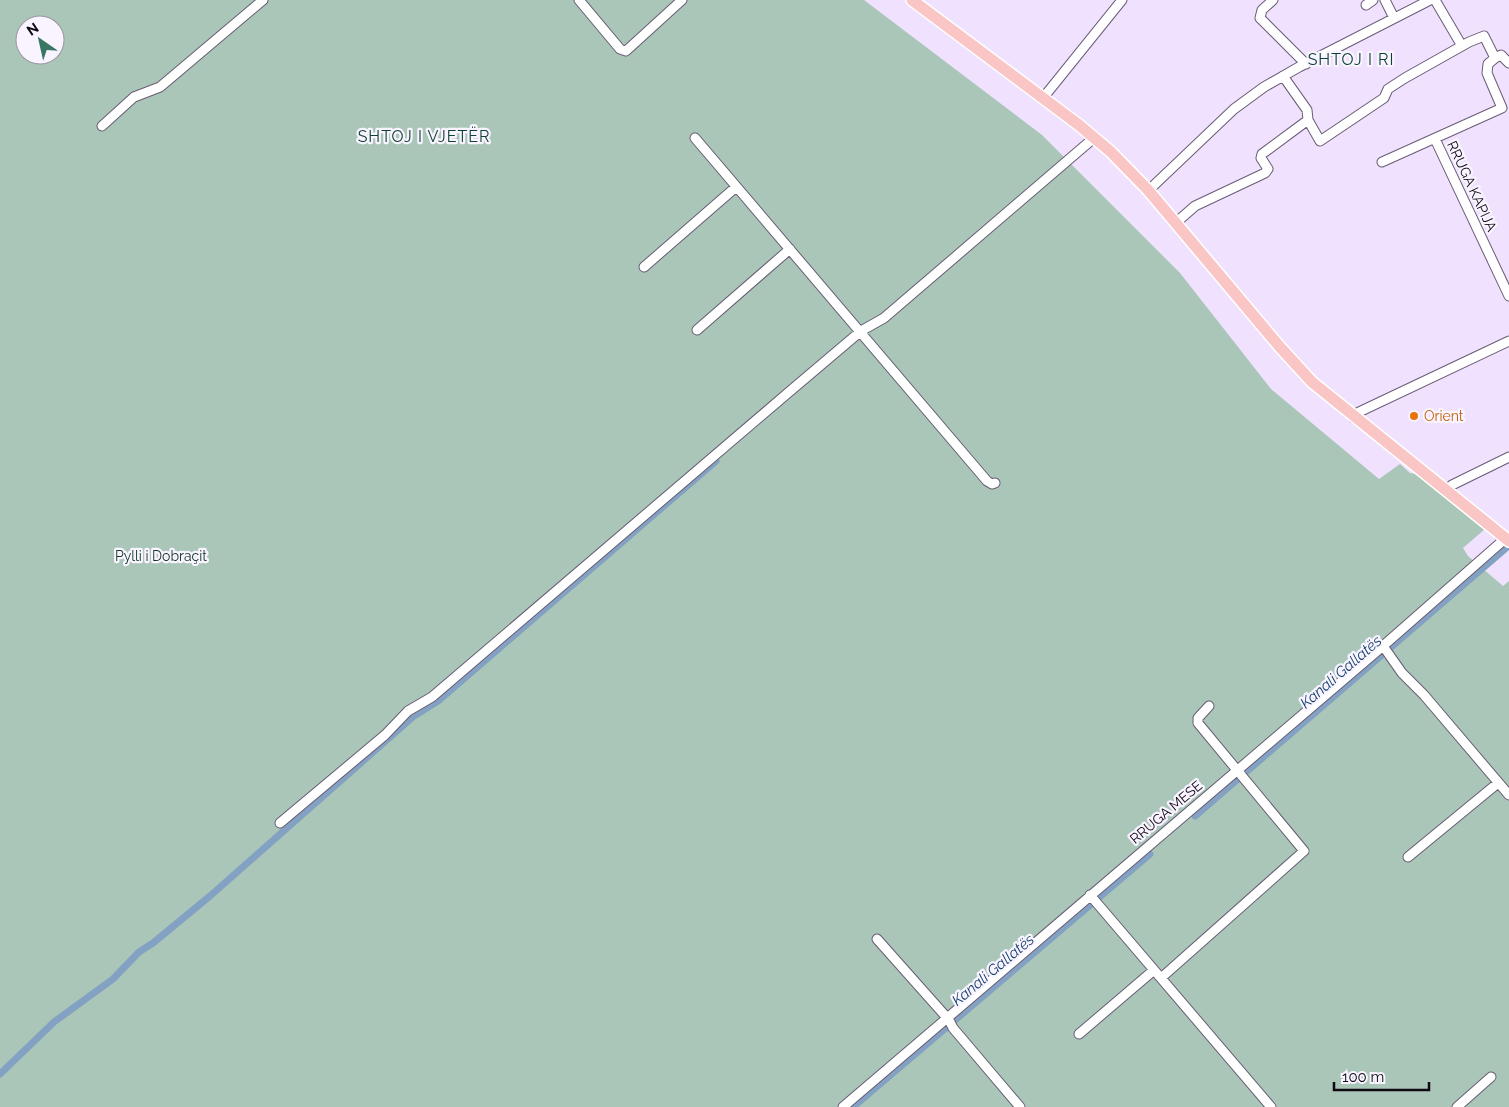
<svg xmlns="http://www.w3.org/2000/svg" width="1509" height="1107" font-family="Raleway,sans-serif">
  <rect width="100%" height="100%" fill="#f0e2ff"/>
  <path fill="#aac6b8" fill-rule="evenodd" d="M0,0H864L1042,135L1180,273L1271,389L1379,479L1400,464L1410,473L1417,474L1485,529L1463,548L1468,556L1503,586L1509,581V1107H0ZM25,25H55V55H25Z"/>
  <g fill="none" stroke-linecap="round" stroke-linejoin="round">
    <path stroke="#83a1c2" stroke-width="7" d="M1195,816L1506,548
      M0,1074L54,1022L113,979L139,952L153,943L210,896L414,716L438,701L716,461
      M853,1107L1150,854"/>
    <g stroke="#685c74" stroke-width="11">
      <path id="minor" d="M579,0L620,49L626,51L682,0
        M1273,0L1262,10L1260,18L1306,64
        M1385,0L1394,18
        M1435,0L1462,46
        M1366,5L1373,0
        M1495,58L1501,55L1509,63
        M1283,76L1307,110L1308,120L1320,141L1384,98L1388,89L1405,78L1469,42L1484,36L1495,58L1488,64L1487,73L1502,108L1382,162
        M1043,98L1122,0
        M102,126L134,97L160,87L263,0
        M695,138L987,481L992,484L995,483
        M1435,139L1509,296
        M1151,188L1234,109L1264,87L1299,67L1430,0
        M1179,220L1195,206L1265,173L1268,169L1261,158L1262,154L1308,120
        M644,267L736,187
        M697,330L790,249
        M1354,418L1359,412L1509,341
        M1446,491L1452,485L1509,457
        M1383,646L1402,673L1424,695L1509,795
        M280,823L385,735L408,711L432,697L789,392L861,331L884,318L1095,137
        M1408,857L1498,783
        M1090,895L1271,1107
        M877,939L949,1020L953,1028L1020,1107
        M1161,978L1304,851L1198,723V718L1209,706
        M1079,1034L1154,970
        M843,1107L1383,646L1506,538
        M1457,1107L1491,1077"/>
    </g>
    <g stroke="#fff" stroke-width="14">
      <path id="major" d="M912,0L1079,125L1111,152L1148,190L1279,346L1312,382L1509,541"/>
    </g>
    <use href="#minor" stroke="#fff" stroke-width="9"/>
    <use href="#major" stroke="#fac6c5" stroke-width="11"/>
  </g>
  <circle fill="#e8710a" stroke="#f9f4ff" stroke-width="2" cx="1414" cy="416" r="5"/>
  <g text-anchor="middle" stroke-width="4.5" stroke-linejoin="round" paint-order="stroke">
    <g font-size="14" fill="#0e0912" stroke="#f9f4ff">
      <text transform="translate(1472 186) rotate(65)" y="5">RRUGA KAPIJA</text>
      <text transform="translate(1166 812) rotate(-40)" y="5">RRUGA MESE</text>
    </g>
    <g font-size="14" fill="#c56008" stroke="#f9f4ff" text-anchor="start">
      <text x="1424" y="421">Orient</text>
    </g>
    <g font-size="14" fill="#103727" stroke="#f9f4ff">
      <text x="161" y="561">Pylli i Dobraçit</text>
    </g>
    <g font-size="15" font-style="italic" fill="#12406a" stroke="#f9f4ff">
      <text transform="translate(1341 672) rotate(-41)" y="5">Kanali Gallatës</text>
      <text transform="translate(993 970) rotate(-40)" y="5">Kanali Gallatës</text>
    </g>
    <g font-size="16" letter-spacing="1" fill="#0d4132" stroke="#f9f4ff">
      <text x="1351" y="65">SHTOJ I RI</text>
      <text x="424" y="142">SHTOJ I VJETËR</text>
    </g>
  </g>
  <g transform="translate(40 40) rotate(326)"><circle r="24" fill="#f9f4ff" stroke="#9b96a0"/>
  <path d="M0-4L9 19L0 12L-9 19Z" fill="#3a7762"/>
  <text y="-8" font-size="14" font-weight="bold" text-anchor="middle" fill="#0e0912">N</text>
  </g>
  <path d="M1334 1082v8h95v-8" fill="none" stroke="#0e0912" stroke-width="2.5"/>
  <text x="1342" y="1082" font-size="15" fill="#0e0912" stroke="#f9f4ff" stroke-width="4" paint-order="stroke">100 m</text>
</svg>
